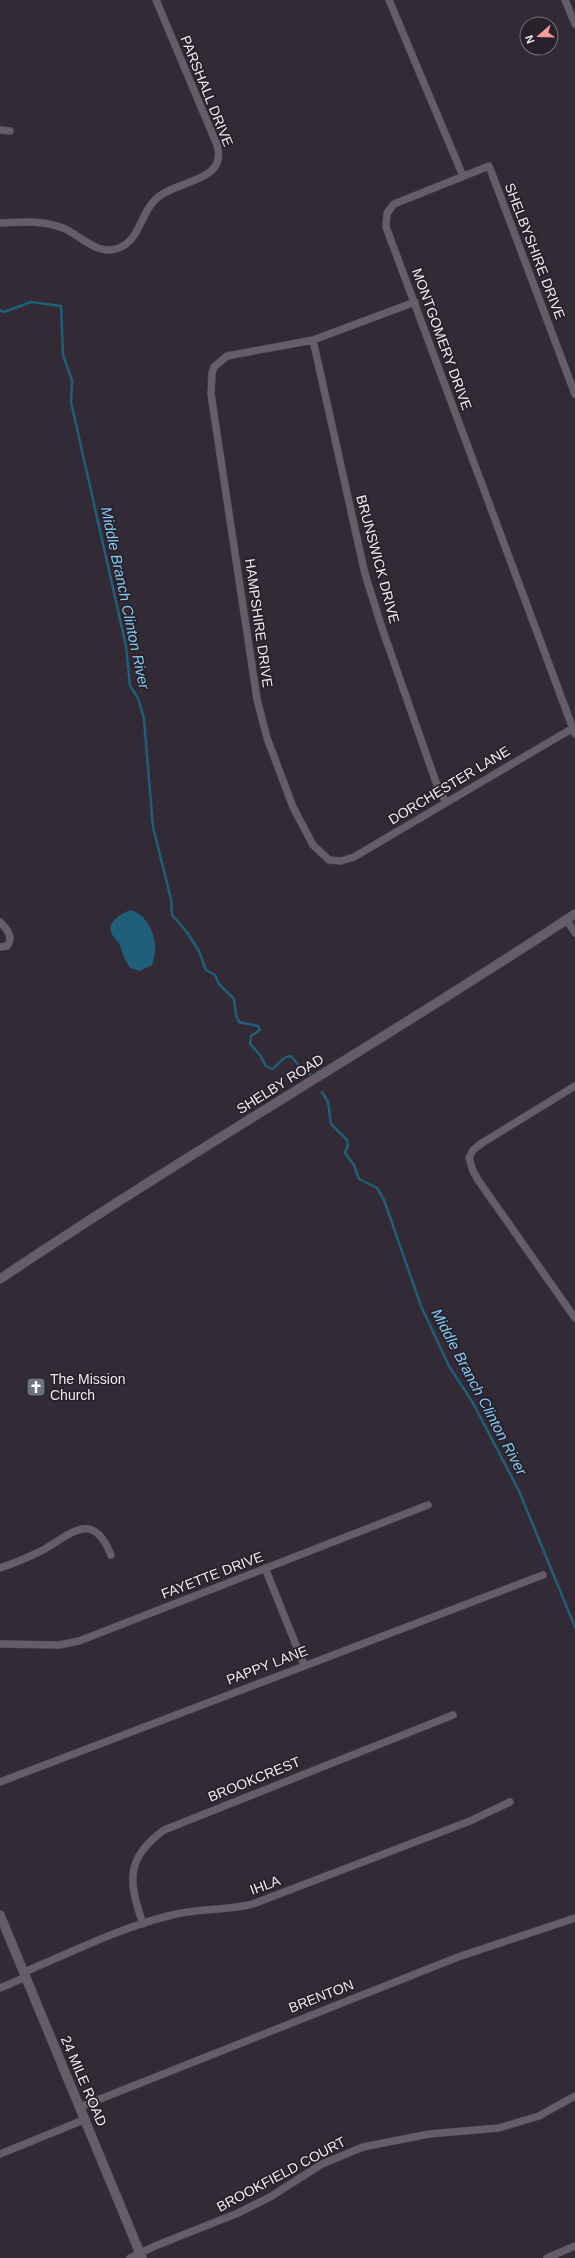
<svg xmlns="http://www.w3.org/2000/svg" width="575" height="2258" font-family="Arial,sans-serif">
  <rect width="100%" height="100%" fill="#322a35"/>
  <path fill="#205f79" d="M131,910C152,917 160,945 152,965L140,971L130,968C125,960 122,954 120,945C118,941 116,940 114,937C103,924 121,913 131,910Z"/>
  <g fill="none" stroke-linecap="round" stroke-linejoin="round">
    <path stroke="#205f79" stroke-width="2.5" d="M0,310L4,312L31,302L61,306L63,355L72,380L71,402L126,646L130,686L138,698L144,719L153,827L171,899L172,915L186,931L199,951L206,970L215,975L219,984L234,999L236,1015L239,1022L258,1026L260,1030L251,1036L250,1044L260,1055L266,1066L272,1069C280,1065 280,1057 291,1056L301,1068L306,1069L310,1074
      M322,1092L328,1102L331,1124L347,1140L348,1145L345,1153L354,1165L359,1179L377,1188L384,1200L421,1306L449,1366L473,1403L519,1491L575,1627"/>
    <g stroke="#4d464f" stroke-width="8">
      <path id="minor" d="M389,0L463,176
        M565,0L575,24
        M0,130L10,131
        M0,223C21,222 43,220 63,228C78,234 93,251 110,250C142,247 138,210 161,195C182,180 228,180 217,145L156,0
        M415,302L313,340L227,356L214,367L212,373L211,394L257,699L267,738L293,807L313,845L329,860L341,861L354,857L573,728
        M313,340L365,574L382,628L438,788L446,802
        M575,394L489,166L394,204L387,213L386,227L575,734
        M567,920L575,933
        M0,922C7,929 14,937 7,946L0,947
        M575,1086L482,1143L473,1150L469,1158L473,1171L478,1180L575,1318
        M0,1568C15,1563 29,1557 43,1550C71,1534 93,1509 111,1555
        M265,1568L304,1665
        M0,1644L59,1645L79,1641L428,1505
        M0,1782L543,1575
        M143,1924C129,1883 124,1859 164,1830L453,1715
        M24,1972C70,1953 124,1926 172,1915C198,1908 226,1911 253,1904L470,1821L510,1802
        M0,1988L26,1977
        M80,2107L458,1957L575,1918
        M0,2154L86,2119
        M130,2258L155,2246L238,2213L270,2197L322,2164L363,2147L429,2134L499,2128L539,2116L575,2096
        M547,2258L575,2246"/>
    </g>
    <g stroke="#4d464f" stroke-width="10">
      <path id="tertiary" d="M0,1279C189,1152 386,1039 575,914
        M0,1915L142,2258"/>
    </g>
    <use href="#minor" stroke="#665d69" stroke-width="7"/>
    <use href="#tertiary" stroke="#665d69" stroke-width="9"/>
  </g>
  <defs>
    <g id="church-square" transform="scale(1)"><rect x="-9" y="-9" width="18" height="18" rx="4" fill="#6b7280" stroke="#28202b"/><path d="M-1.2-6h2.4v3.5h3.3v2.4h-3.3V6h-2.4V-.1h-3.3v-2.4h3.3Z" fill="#fff"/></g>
  </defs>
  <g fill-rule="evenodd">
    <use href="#church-square" x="36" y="1387"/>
  </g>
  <g text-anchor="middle" stroke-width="3.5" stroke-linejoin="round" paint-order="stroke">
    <g font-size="14" fill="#efeaf1" stroke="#28202b">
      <text transform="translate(207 91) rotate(68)" y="5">PARSHALL DRIVE</text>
      <text transform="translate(535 251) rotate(69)" y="5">SHELBYSHIRE DRIVE</text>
      <text transform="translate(442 339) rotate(70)" y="5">MONTGOMERY DRIVE</text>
      <text transform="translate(378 559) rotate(75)" y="5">BRUNSWICK DRIVE</text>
      <text transform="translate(259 623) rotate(82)" y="5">HAMPSHIRE DRIVE</text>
      <text transform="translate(449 785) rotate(-31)" y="5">DORCHESTER LANE</text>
      <text transform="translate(280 1084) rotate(-32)" y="5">SHELBY ROAD</text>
      <text transform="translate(212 1575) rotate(-21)" y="5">FAYETTE DRIVE</text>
      <text transform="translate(267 1665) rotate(-21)" y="5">PAPPY LANE</text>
      <text transform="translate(254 1779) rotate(-22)" y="5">BROOKCREST</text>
      <text transform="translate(265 1885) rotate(-20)" y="5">IHLA</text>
      <text transform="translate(321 1996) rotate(-21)" y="5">BRENTON</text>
      <text transform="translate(84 2081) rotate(67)" y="5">24 MILE ROAD</text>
      <text transform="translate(281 2174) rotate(-28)" y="5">BROOKFIELD COURT</text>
    </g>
    <g font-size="14" fill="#efeaf1" stroke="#28202b" text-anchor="start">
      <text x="50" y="1384">The Mission<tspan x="50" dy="16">Church</tspan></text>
    </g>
    <g font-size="15" font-style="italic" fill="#7ecdf2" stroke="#28202b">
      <text transform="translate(125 598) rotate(78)" y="5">Middle Branch Clinton River</text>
      <text transform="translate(479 1392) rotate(62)" y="5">Middle Branch Clinton River</text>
    </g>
  </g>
  <g transform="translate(539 36) rotate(250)"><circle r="19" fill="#28202b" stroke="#78717a"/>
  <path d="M0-3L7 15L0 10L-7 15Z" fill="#f59b99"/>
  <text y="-6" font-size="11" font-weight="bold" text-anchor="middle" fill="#efeaf1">N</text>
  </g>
</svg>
